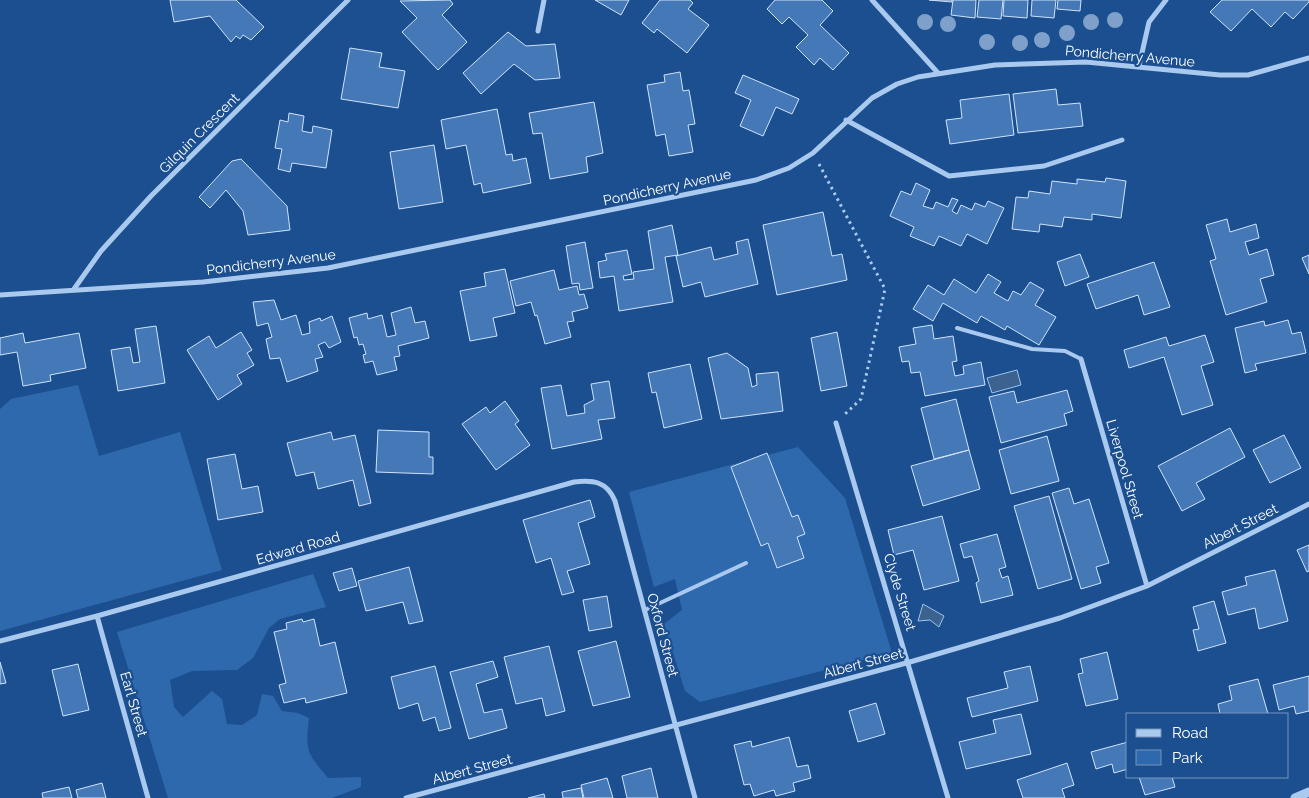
<svg xmlns="http://www.w3.org/2000/svg" width="1309" height="798" font-family="Raleway,sans-serif">
  <rect width="100%" height="100%" fill="#1b4f8f"/>
  <path fill="#2e69ad" d="M78,385L99,456L180,432L222,570L0,631V409L11,399Z
    M798,447L845,498L892,653L700,702L685,691L664,624L682,610L675,579L654,587L629,492Z
    M313,574L326,607L280,619L269,628L253,658L237,670L192,671L170,680L174,707L183,717L212,691L222,699L227,724L242,725L257,715L262,694L273,696L282,711L298,713L309,718C305,751 307,753 328,778L361,777V787L332,798H168L117,632Z"/>
  <path fill="#3c6290" stroke="#9cc4f0" d="M1017,370L1021,385L992,393L987,378Z
    M923,604L944,616L939,627L930,620L918,621Z"/>
  <path fill="#4478b7" stroke="#cfe3fa" d="M170,0H236L264,27L251,40L243,35L240,39L236,36L231,42L210,16L174,22Z
    M450,0L453,4L442,15L467,42L438,70L402,32L417,18L400,1Z
    M595,0H629L621,15Z
    M660,0H690L693,3L688,9L709,25L687,53L657,29L654,33L642,23Z
    M775,0H822L833,11L820,25L849,53L833,70L820,58L814,65L796,47L808,35L789,17L782,24L767,9Z
    M929,0H952V2Z
    M953,0H976L975,18L951,15Z
    M979,0H1003L1001,19L977,17Z
    M1004,0H1028L1027,18L1003,16Z
    M1032,0H1056L1054,18L1031,16Z
    M1058,0H1081L1080,11L1057,9Z
    M1222,0H1309V2L1293,19L1285,12L1271,27L1252,9L1231,31L1210,12Z
    M508,32L526,46L555,44L560,78L535,80L514,64L481,94L463,73Z
    M350,48L382,53L379,67L405,71L398,108L341,99Z
    M680,72L683,91L689,90L695,124L688,125L693,152L669,156L665,134L656,136L647,85L665,82L664,75Z
    M743,75L799,99L792,114L776,107L763,136L740,126L751,100L735,93Z
    M1056,89L1058,105L1080,103L1083,126L1018,133L1013,94Z
    M1009,94L1014,135L950,144L946,120L962,118L960,100Z
    M594,102L603,153L586,157L588,172L550,179L542,133L533,134L529,113Z
    M497,109L506,155L512,154L513,161L526,158L531,183L483,193L481,183L474,185L466,145L446,149L441,120Z
    M289,113L304,116L302,131L312,133L313,126L332,130L326,168L292,163L290,172L278,169L282,149L275,148L280,120L288,122Z
    M434,145L443,202L399,209L390,152Z
    M241,159L287,206L290,230L248,235L243,211L226,190L210,208L199,197L232,161Z
    M1106,178L1126,181L1121,218L1092,214V220L1064,217L1062,227L1040,224L1039,232L1012,229L1016,197L1028,198L1029,191L1050,194L1052,181L1077,184V179L1105,182Z
    M916,183L930,190L923,206L933,209L936,202L948,207L952,198L958,200L952,211L957,214L961,205L972,210L975,203L985,207L988,201L1004,208L987,244L967,234L961,246L939,236L934,246L910,236L914,227L890,216L901,191L911,195Z
    M823,212L832,256L842,254L847,280L777,295L763,225Z
    M1227,219L1230,232L1256,224L1259,238L1245,242L1249,255L1267,249L1274,275L1260,279L1267,302L1226,315L1210,261L1216,259L1206,225Z
    M672,225L678,255L665,257L673,302L619,311L614,276L600,278L598,262L607,260L605,254L627,250L632,274L623,276L624,280L634,279L633,272L654,269L648,231Z
    M748,239L758,284L705,297L701,282L683,287L676,256L711,247L714,260L738,254L736,242Z
    M585,242L593,288L580,290L579,283L572,284L566,246Z
    M1080,254L1089,277L1065,286L1057,262Z
    M1309,255V274L1302,258Z
    M1154,262L1170,307L1144,315L1138,295L1096,309L1087,284Z
    M505,269L515,313L493,318L497,336L470,341L460,291L486,286L484,273Z
    M554,270L559,290L577,286L579,295L584,294L588,308L572,312L574,321L567,322L571,337L545,344L537,315L535,316L531,302L516,306L510,281Z
    M988,274L1001,282L994,293L1008,301L1013,291L1021,295L1030,282L1044,290L1035,305L1056,317L1039,345L1007,326L1005,330L981,316L977,323L943,303L933,321L913,309L928,285L944,295L954,279L976,293Z
    M274,300L281,320L296,315L302,335L310,333L309,322L320,318L321,321L332,316L341,342L329,348L325,342L318,345L323,357L315,359L318,371L287,382L280,358L270,359L266,339L272,337L268,323L257,326L253,302Z
    M411,307L415,323L425,321L429,338L398,346L400,356L394,357L397,370L377,375L373,361L365,363L363,355L366,354L363,344L359,345L357,337L354,338L349,318L367,313L368,319L382,315L387,337L396,335L391,313Z
    M1288,320L1292,334L1301,332L1306,353L1255,364L1257,370L1245,373L1235,328L1264,321L1265,326Z
    M932,325L934,339L953,336L957,361L952,362L955,376L964,374L963,366L981,362L985,385L925,396L920,372L911,373L909,361L902,362L899,347L916,344L913,328Z
    M156,326L165,383L118,391L111,350L130,347L133,363L140,362L135,329Z
    M241,332L252,350L247,353L254,365L237,375L242,384L218,400L187,350L209,336L216,348Z
    M837,332L847,386L821,391L811,338Z
    M23,333L25,343L79,333L86,368L50,375L51,381L23,386L17,352L0,355V338Z
    M1205,335L1214,362L1201,366L1213,405L1182,415L1164,357L1129,368L1124,350L1166,337L1169,346Z
    M727,353L748,368L752,387L757,385L756,374L778,372L783,411L721,419L708,358Z
    M690,364L702,419L664,428L656,392L652,393L648,373Z
    M609,381L615,418L598,420L602,439L552,449L541,388L561,385L567,416L585,413L584,405L594,400L591,384Z
    M1067,390L1073,411L1064,414L1067,425L1001,443L989,397L1014,391L1017,403Z
    M956,399L969,450L934,459L921,408Z
    M505,401L519,421L515,424L530,445L496,470L462,424L486,407L490,413Z
    M1230,428L1245,457L1196,483L1205,499L1182,511L1158,466Z
    M378,430L429,432V457H433V474L376,472Z
    M331,432L333,440L355,435L371,503L359,506L353,480L318,489L314,472L296,476L287,443Z
    M1284,435L1301,468L1270,483L1253,450Z
    M1047,436L1059,481L1011,494L999,450Z
    M969,450L980,489L923,506L911,466Z
    M767,453L792,517L798,515L805,534L797,537L804,558L777,568L768,543L761,546L731,467Z
    M235,454L242,489L258,486L263,512L218,520L207,459Z
    M1069,488L1074,504L1089,499L1109,563L1096,567L1101,583L1081,589L1052,493Z
    M1049,496L1072,579L1038,589L1014,506Z
    M590,500L595,517L578,523L590,564L567,571L574,592L562,595L551,558L536,563L523,520Z
    M942,516L959,581L924,590L913,550L894,555L888,530Z
    M997,534L1006,567L999,569L1002,578L1008,576L1013,595L981,603L976,583L979,581L972,556L964,558L960,544Z
    M1309,545V571L1307,572L1297,550Z
    M409,567L423,621L409,624L403,602L366,611L358,581Z
    M352,568L357,586L339,591L333,573Z
    M1275,570L1288,621L1259,629L1255,608L1228,615L1222,592L1247,585L1245,577Z
    M607,596L612,627L589,631L583,600Z
    M1214,601L1226,643L1198,651L1193,630L1199,629L1193,607Z
    M302,619L303,622L314,619L320,646L335,642L347,693L306,703L305,698L284,703L279,685L286,683L274,632L287,629L286,623Z
    M616,641L630,697L593,706L578,651Z
    M549,646L565,711L546,716L542,698L516,704L504,657Z
    M1107,652L1118,699L1086,706L1078,674L1083,673L1080,659Z
    M493,661L498,677L476,684L484,713L502,709L507,728L469,739L450,672Z
    M0,662L6,683L0,684Z
    M78,664L89,710L63,716L52,670Z
    M435,666L451,728L439,731L435,717L423,721L418,703L399,709L391,677Z
    M1030,666L1038,701L972,717L967,698L1008,688L1004,672Z
    M1309,676V711L1296,714L1294,706L1279,710L1273,685Z
    M1258,679L1268,714H1220L1218,704L1232,700L1229,686Z
    M876,703L885,734L858,742L849,711Z
    M1021,714L1031,754L966,769L959,742L996,733L993,720Z
    M789,737L797,767L808,765L811,778L793,783L795,791L776,796L774,790L754,796L750,784L744,785L734,745L751,741L752,747Z
    M1128,742V769L1114,773L1112,764L1096,769L1091,752Z
    M1067,763L1074,785L1062,789L1065,798H1023L1017,780Z
    M651,768L658,798H627L622,776Z
    M1139,777H1172L1175,787L1145,795Z
    M607,778L613,798H584L581,785Z
    M102,783L106,798H78L76,790Z
    M69,787L72,798H43L42,793Z
    M581,788L583,798H563L562,792Z
    M544,794L545,798H528Z"/>
  <g fill="none" stroke-linecap="round" stroke-linejoin="round">
    <path stroke="#a9c9ee" stroke-width="3" stroke-dasharray="2.5 4" stroke-linecap="butt" d="M819,164L885,289L861,399L844,415"/>
    <path stroke="#a9c9ee" stroke-width="4" d="M957,328L1032,349L1065,351L1081,359
      M645,610L746,563"/>
    <path stroke="#a9c9ee" stroke-width="5" d="M872,0L938,73
      M538,31L544,0
      M1139,66L1149,22L1166,0
      M846,120L949,176L1044,166L1122,140
      M74,289L101,251L151,196L348,0
      M0,295L203,282L328,268L756,180L789,168L813,153L872,98L897,84L918,77L995,65L1086,62L1220,75H1248L1309,58
      M1081,359L1147,586
      M836,423L948,798
      M97,616L148,798
      M0,641L97,616L574,482C593,480 607,481 615,501L695,798
      M406,798L910,662L1060,618L1147,586L1309,504"/>
    <path stroke="#a9c9ee" stroke-width="9" d="M1295,798L1309,792"/>
  </g>
  <g fill="#7ea0ca">
    <circle cx="1115" cy="20" r="8"/>
    <circle cx="925" cy="22" r="8"/>
    <circle cx="1091" cy="22" r="8"/>
    <circle cx="948" cy="24" r="8"/>
    <circle cx="1067" cy="33" r="8"/>
    <circle cx="1042" cy="40" r="8"/>
    <circle cx="987" cy="42" r="8"/>
    <circle cx="1020" cy="43" r="8"/>
  </g>
  <g text-anchor="middle" stroke-width="4.5" stroke-linejoin="round" paint-order="stroke">
    <g font-size="14" fill="#fff" stroke="#1b4f8f">
      <text transform="translate(1130 56) rotate(5)" y="5">Pondicherry Avenue</text>
      <text transform="translate(199 133) rotate(-45)" y="5">Gilquin Crescent</text>
      <text transform="translate(667 187) rotate(-12)" y="5">Pondicherry Avenue</text>
      <text transform="translate(271 262) rotate(-7)" y="5">Pondicherry Avenue</text>
      <text transform="translate(1125 469) rotate(74)" y="5">Liverpool Street</text>
      <text transform="translate(1240 526) rotate(-27)" y="5">Albert Street</text>
      <text transform="translate(298 548) rotate(-16)" y="5">Edward Road</text>
      <text transform="translate(900 592) rotate(73)" y="5">Clyde Street</text>
      <text transform="translate(663 635) rotate(75)" y="5">Oxford Street</text>
      <text transform="translate(863 663) rotate(-15)" y="5">Albert Street</text>
      <text transform="translate(134 704) rotate(74)" y="5">Earl Street</text>
      <text transform="translate(472 769) rotate(-15)" y="5">Albert Street</text>
    </g>
  </g>
  <rect x="1126" y="713" width="162" height="65" fill="#1b4f8f" stroke="#7695bc"/>
  <rect x="1136" y="729" width="25" height="8" fill="#a9c9ee" stroke="#7695bc"/>
  <text x="1172" y="738" font-size="15" fill="#ffffff">Road</text>
  <rect x="1136" y="750" width="25" height="15" fill="#2e69ad" stroke="#7695bc"/>
  <text x="1172" y="763" font-size="15" fill="#ffffff">Park</text>
</svg>
